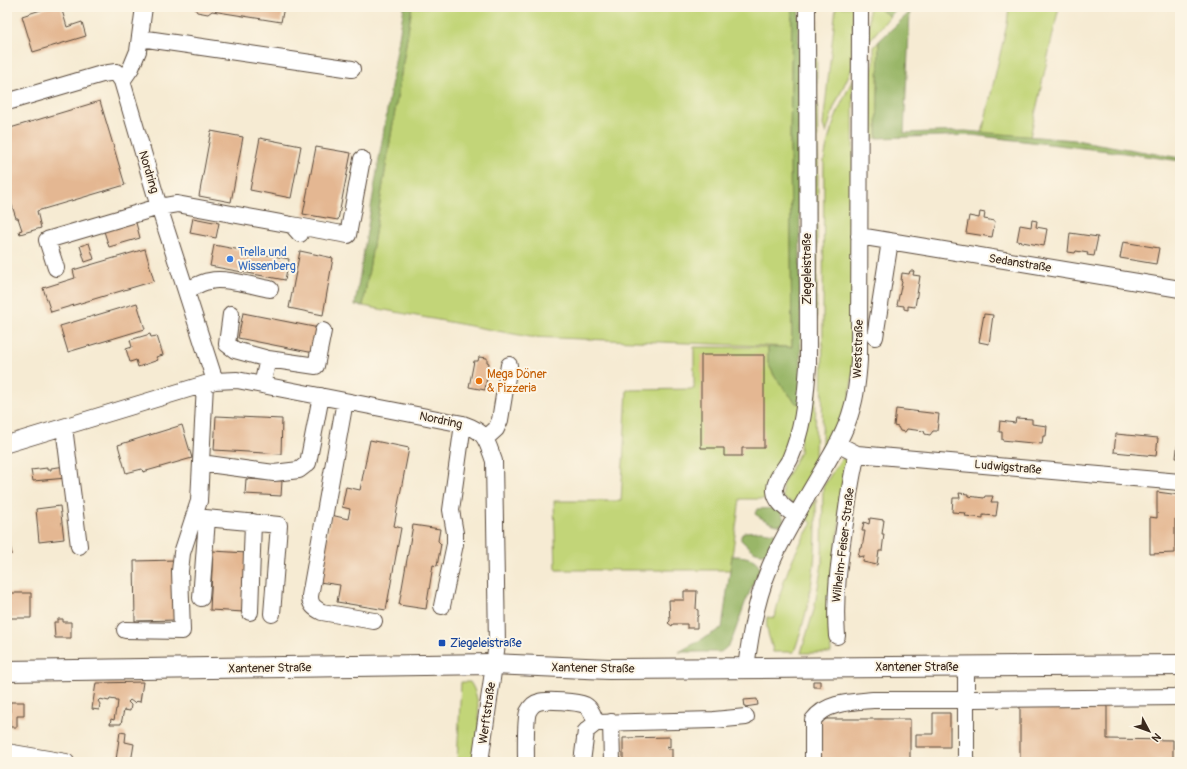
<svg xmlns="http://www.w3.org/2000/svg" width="1187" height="769" font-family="Pangolin,sans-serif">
  <rect width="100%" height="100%" fill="#fcf5e5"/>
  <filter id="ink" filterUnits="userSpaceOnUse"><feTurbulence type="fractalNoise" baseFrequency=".025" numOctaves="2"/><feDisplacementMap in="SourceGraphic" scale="8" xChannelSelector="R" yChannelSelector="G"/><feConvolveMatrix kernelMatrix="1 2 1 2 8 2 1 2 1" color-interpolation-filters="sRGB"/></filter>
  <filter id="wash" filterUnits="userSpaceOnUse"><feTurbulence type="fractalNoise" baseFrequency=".012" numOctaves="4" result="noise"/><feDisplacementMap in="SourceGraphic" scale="16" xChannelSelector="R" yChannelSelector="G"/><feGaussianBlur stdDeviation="0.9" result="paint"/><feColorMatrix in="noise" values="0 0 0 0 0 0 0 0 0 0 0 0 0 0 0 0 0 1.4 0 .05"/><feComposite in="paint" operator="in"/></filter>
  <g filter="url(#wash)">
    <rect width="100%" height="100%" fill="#f6ebd3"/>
    <path fill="#c2d578" stroke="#7e804b" d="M412,7H792L790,145L792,347L530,337L363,306Z
      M816,7L818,162L815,472L796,502L793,503L783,498L782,485L800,452L814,30Z
      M836,7H853V66L834,107L826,134L823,125Z
      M869,7H876L890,16L870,40L869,38Z
      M1009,7H1059L1030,137L982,133L1007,24Z
      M879,41L877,138L869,139V79L874,63V47Z
      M853,79L854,367L848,406L822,460L824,161C828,132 840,105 853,79Z
      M694,347H768V363L775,377L796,403L801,404L800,413L769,496L766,499H740L730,570H556L554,501H621L627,390L694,389Z
      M841,459H845L848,462L829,597L831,653H801L814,610L822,564L823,487Z
      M816,499C817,555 813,599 794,652H773C771,638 765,633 767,617L775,618C781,582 793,554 812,523L805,518Z
      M461,682H470C484,701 478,740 475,762H457Z"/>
    <path fill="#99b668" stroke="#6a7043" d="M404,7H412L363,306L355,305Z
      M792,7H799C798,139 801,272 801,404L796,403L775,377L768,363V347H792L790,145Z
      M876,7H898L890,16Z
      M910,12L904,133L965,131L1075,140L1180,158V161L1125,153L972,135L877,138L879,41Z
      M776,508L781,511L784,520L781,525C773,526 761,518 755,514L757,509Z
      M761,531L775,533L776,540L769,553C753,554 752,550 741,540V536L744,532Z
      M732,556C743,556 757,557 760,568L745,603L732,640L728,646L721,652H679L722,628Z"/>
    <g id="blocks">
      <path fill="#e4b792" d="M50,7H61L67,27L82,22L86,36L33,52L22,16Z
        M194,7H284L281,22L212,11L208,14L197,12Z
        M100,101L125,185L37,211L41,228L20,234L19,231L22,230L18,218H16L7,190V129Z
        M211,131L243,137L231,202L199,196Z
        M260,138L301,146L291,198L250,190Z
        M316,147L351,153L338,220L303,214Z
        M980,212L985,213L984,219L995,221L992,237L966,233L969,216L979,218Z
        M193,218L219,223L216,238L190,233Z
        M135,219L140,238L109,247L103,228Z
        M1032,220L1037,221L1036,227L1047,229L1044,246L1017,241L1020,225L1031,227Z
        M1070,233L1098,237L1094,256L1087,255L1088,253L1076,251L1075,253L1068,252Z
        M1123,242L1159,248L1156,264L1120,258Z
        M89,243L94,259L85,262L80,246Z
        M214,245L289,259L285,280L210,266Z
        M145,249L154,281L51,312L43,288L75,278L73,270Z
        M300,251L333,258L323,315L289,308Z
        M910,271H914L913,275L920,276L915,307L908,306V310L904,309V306L897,305L902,282L901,281L902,273L909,274Z
        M137,303L145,329L68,352L60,326Z
        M243,313L319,328L314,353L238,338Z
        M984,314L993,315L989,344L979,342Z
        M150,334L151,337L157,336L163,355L156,357L158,360L138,367L136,360L130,362L126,349L132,347L130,340Z
        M701,355H764V448H742V456H724V448H701Z
        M479,357L487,358V362L489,363L485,390L469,387L474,361H478Z
        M896,409L939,414L937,431H933L930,435L925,434L924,431L907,429L905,432L900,431L898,427L894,426Z
        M216,416L282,419L281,454L214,450Z
        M1016,418L1032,419V424L1047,426L1046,436H1043L1042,444L1002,440V432H999L1000,421L1015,423Z
        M182,425L192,458L143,472L142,469L126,473L118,445Z
        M1116,434L1158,438L1156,456L1114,452Z
        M370,440L409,448L394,526L401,528L386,610L337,602L340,585L319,582L331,515L348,519L350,509L342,507L346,487L360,490Z
        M1178,440H1180V458H1176Z
        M66,466L67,478L33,481L31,470L47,468V470H51V468Z
        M246,479L282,481L281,496L245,494Z
        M1157,492L1180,495V520L1175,519V553L1150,554V517L1157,518Z
        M959,493L968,494V496L984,498L985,496H993L991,502H998L996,516L983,515V518L965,516L966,513L952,512L953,498H960Z
        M60,506L64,539L39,542L36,509Z
        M870,518L884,520L882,534H884L882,551H879L877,565L863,562L864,556L858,557L860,548H862L865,531H862L864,522L869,524Z
        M413,525L440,529L438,541L441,544L437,566L433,565L426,609L399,605Z
        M7,531L12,554L7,555Z
        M213,551L247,553L244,612L210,610Z
        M176,560V620L135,621L134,561Z
        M684,591H697L696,609L698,610V616L697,617V628H687V624H673L672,626L668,623L670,621L669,600H684Z
        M7,593H31V618H7Z
        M58,619H63V622H71V638H55L54,622H58Z
        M813,681H820V687H813Z
        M143,682L140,702L136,701L134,703L130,700L128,702L131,705L130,711L124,710L121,724H110L111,719L114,720L116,709H117L118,701H116V700L110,699L109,701L100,699L98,701L100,704L99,710L92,709L96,683Z
        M757,699L758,705L745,707L744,700Z
        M10,702H24V716H17V727H10Z
        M1020,705H1107V739L1173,740V760H1156V762H1107V760H1020Z
        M933,713H950V747H916V734H933Z
        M818,719H910V760H818Z
        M120,732L126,733L125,742L134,744L131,762L116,760Z
        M670,737V747L667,746V749H672V759H644V762H623V738Z"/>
    </g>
  </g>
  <g filter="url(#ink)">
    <use href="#blocks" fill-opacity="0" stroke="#574739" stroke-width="1"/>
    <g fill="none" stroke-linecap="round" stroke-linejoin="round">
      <g stroke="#574739" stroke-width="18">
        <path id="minor" d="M140,38L352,69
          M122,81L131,68L138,51L144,7
          M7,102L102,74L116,72L122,81L159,207L215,381
          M292,225L348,235L362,159
          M859,236L1180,289
          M56,268L47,240L159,207L177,204L292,225L300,234
          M186,291C194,287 201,282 210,281C224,277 254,286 270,289
          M231,314L227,344L235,350L268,359
          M875,337L890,241
          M262,385L268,359L316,366L323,331
          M345,401L310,596C310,605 314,608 322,612L374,621
          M64,427L79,546
          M486,438L496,429L500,420L509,365
          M7,444L215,381L237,380L463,424C486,432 486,439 494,461L497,644L480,762
          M837,444L857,454L1180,482
          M201,463L274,473L299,470L308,463L321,396
          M796,516C788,510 776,503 775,491C774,479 785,469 790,459C804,426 805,401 808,366L807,7
          M195,517L279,525L272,614
          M201,598L207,519
          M442,606L455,544V533L451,510L463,424
          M250,612L253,522
          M125,630L182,631L180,571L182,553L199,501L205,384
          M837,636C834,598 839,562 845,523C848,500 851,477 857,454
          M746,668C751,628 758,590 776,553C790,525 806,498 822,471C834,451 846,431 852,408C857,392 858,376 859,360L860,7
          M611,722L612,762
          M7,752L66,762
          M526,762C526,751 525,721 528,712C530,708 534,703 539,702C546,699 578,702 585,705C591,708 594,717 596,723
          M582,762L586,731L596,723L714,720L746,717
          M813,762V720C826,702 852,702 873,700L1180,697
          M966,762V667"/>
      </g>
      <g stroke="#574739" stroke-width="22">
        <path id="major" d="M7,671L493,664L609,669L1180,665"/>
      </g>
      <use href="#minor" stroke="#fff" stroke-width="16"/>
      <use href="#major" stroke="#fff" stroke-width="20"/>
    </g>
  </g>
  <circle fill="#3f7fe0" stroke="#fcf5e5" stroke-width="1.5" cx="230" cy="259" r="4"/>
  <circle fill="#e8710a" stroke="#fcf5e5" stroke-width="1.5" cx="479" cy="381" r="4"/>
  <rect fill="#1a4fb4" stroke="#fcf5e5" stroke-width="1.5" x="438" y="639" width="8" height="8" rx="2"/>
  <g text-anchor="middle" stroke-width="4" stroke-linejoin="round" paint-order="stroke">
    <g font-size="12" fill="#3b2a1e" stroke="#fcf5e5">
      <text transform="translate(149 172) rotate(73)" y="4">Nordring</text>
      <text transform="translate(1020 263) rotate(9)" y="4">Sedanstraße</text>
      <text transform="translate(807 269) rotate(-90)" y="4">Ziegeleistraße</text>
      <text transform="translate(858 349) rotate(-88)" y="4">Weststraße</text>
      <text transform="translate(441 420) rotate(12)" y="4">Nordring</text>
      <text transform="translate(1008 467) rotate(5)" y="4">Ludwigstraße</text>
      <text transform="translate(843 545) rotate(-83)" y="4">Wilhelm-Feiser-Straße</text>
      <text x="917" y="671">Xantener Straße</text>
      <text transform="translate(270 668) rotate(-1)" y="4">Xantener Straße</text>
      <text transform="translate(593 668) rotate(1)" y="4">Xantener Straße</text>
      <text transform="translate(487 713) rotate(-82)" y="4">Werftstraße</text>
    </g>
    <g font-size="12" fill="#366cbe" stroke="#fcf5e5" text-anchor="start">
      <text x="238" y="256">Trella und<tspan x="238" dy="14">Wissenberg</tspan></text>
    </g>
    <g font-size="12" fill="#c56008" stroke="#fcf5e5" text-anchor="start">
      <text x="487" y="378">Mega Döner<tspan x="487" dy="14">&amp; Pizzeria</tspan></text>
    </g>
    <g font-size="12" fill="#164399" stroke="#fcf5e5" text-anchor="start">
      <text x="450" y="647">Ziegeleistraße</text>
    </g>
  </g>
  <rect width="1187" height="769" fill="none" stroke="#fcf5e5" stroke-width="24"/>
  <g transform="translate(1149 731) rotate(131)" stroke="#fcf5e5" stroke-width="3" paint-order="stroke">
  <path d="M0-3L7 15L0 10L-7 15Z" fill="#3b2a1e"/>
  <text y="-6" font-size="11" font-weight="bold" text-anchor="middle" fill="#3b2a1e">N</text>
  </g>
</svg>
